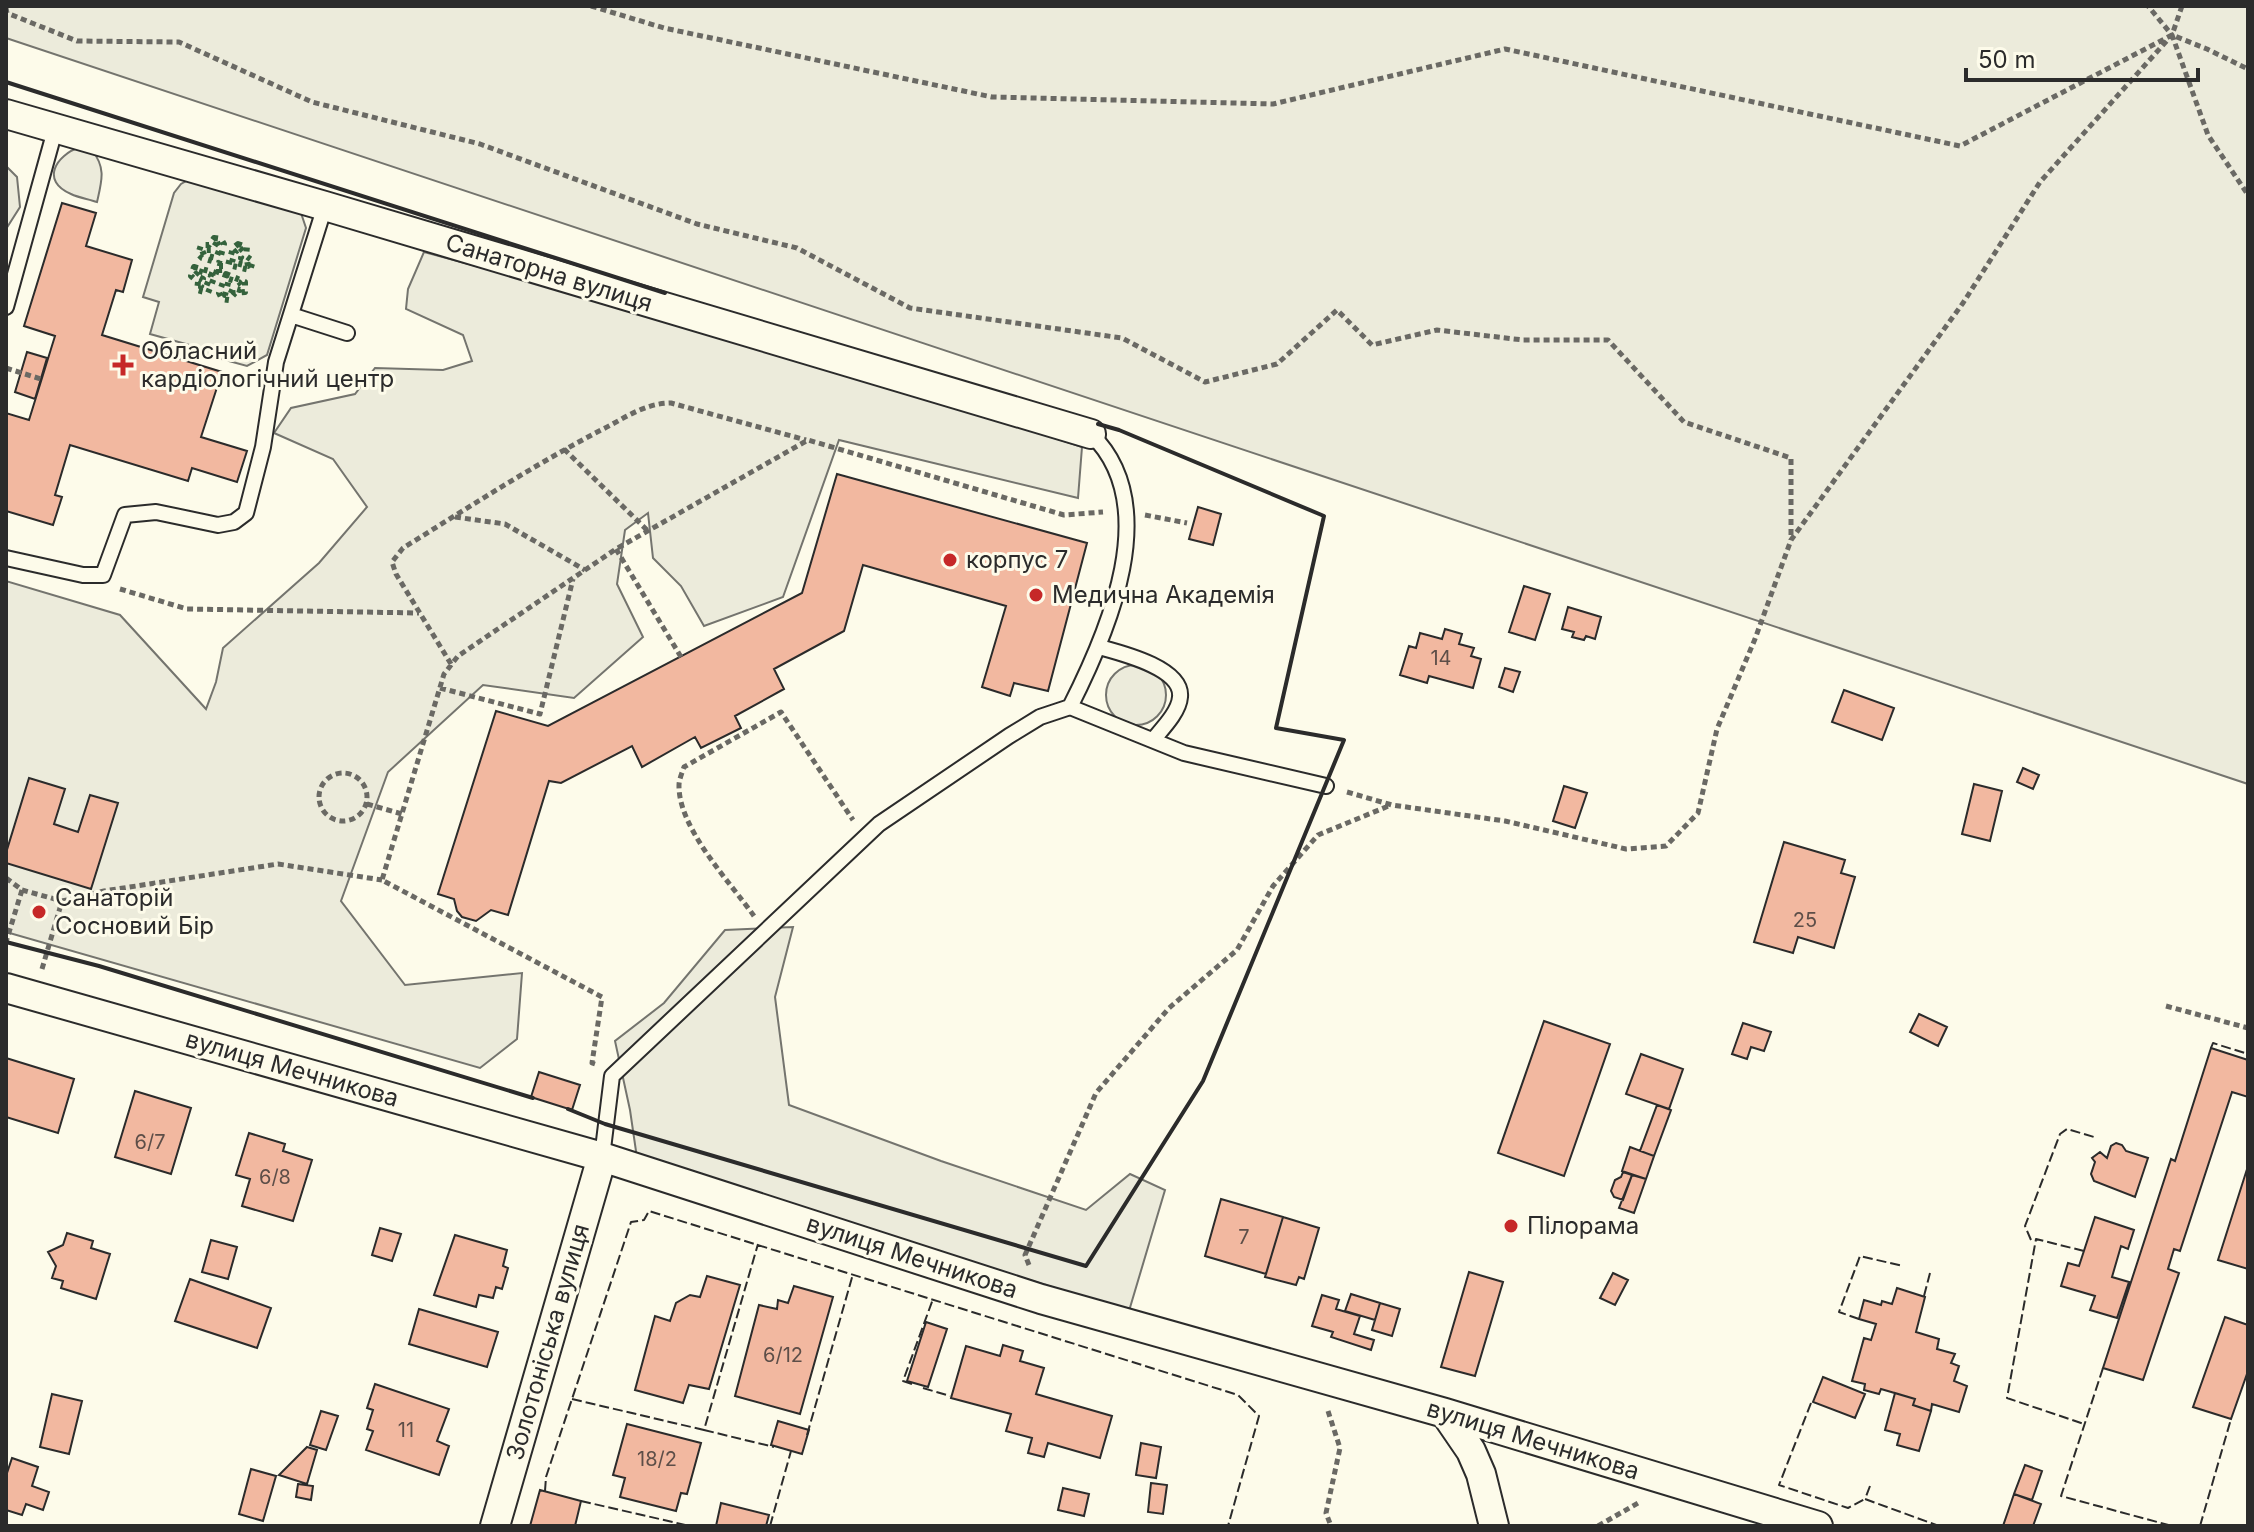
<svg xmlns="http://www.w3.org/2000/svg" width="2254" height="1532" font-family="Inter,sans-serif">
  <rect width="100%" height="100%" fill="#fdfbea"/>
  <path fill="#ecebdb" stroke="#74746e" stroke-width="2" d="M6,6H2248V784L6,38Z
    M80,147L92,150C106,168 102,180 97,202C89,199 79,198 71,194C40,181 56,155 80,147Z
    M6,166L17,177L20,207L6,229Z
    M190,179L300,210L306,228L267,355L247,366L192,351L193,346L150,334L159,302L143,297L174,193L181,184Z
    M424,252L791,351L1082,447L1078,498L839,440L783,597L704,626L681,586L653,558L648,513L625,530L617,584L643,637L574,698L483,685L388,772L341,901L405,985L522,973L517,1039L480,1068L6,932V581L120,615L206,709L216,682L223,648L319,563L367,507L333,459L274,433L291,408L355,394L375,368L443,370L472,361L463,335L406,309L408,289Z
    M1106 695a30 30 0 1 1 60 0a30 30 0 1 1-60 0Z
    M793,927L775,997L789,1105L941,1161L1086,1210L1130,1174L1165,1190L1129,1311L637,1158L630,1110L615,1041L664,1003L725,930Z"/>
  <path fill="#f2b8a0" stroke="#2b2b2b" stroke-width="2" d="M62,203L96,213L86,246L132,260L123,292L116,290L102,335L222,372L201,437L247,451L237,482L192,468L188,481L70,445L55,495L62,497L53,525L6,511V413L29,420L55,336L24,326Z
    M27,352L47,358L35,399L15,392Z
    M837,474L1087,543L1048,691L1014,683L1010,696L982,687L1006,606L863,565L844,631L774,669L784,689L735,716L741,728L701,748L695,737L642,767L632,746L561,783L549,781L508,915L491,910L476,921L462,917L457,911L454,899L438,894L496,711L548,726L802,593Z
    M1198,507L1221,514L1213,545L1189,539Z
    M1524,586L1550,594L1535,640L1509,632Z
    M1568,607L1601,617L1595,639L1586,636L1584,640L1572,637L1574,632L1562,629Z
    M1445,629L1462,634L1459,644L1474,648L1471,656L1481,659L1473,688L1429,676L1427,683L1400,675L1409,646L1416,648L1420,633L1442,639Z
    M1505,668L1520,672L1513,692L1499,687Z
    M1844,690L1894,708L1882,740L1832,722Z
    M2023,768L2039,775L2033,789L2017,782Z
    M29,778L65,789L54,824L78,832L90,795L118,803L91,889L6,863V853Z
    M1974,784L2002,791L1990,841L1962,834Z
    M1564,786L1587,793L1575,828L1553,821Z
    M1784,842L1845,860L1841,873L1855,877L1834,948L1798,937L1793,953L1754,942Z
    M1919,1014L1947,1027L1938,1046L1910,1032Z
    M1544,1021L1610,1044L1564,1176L1498,1153Z
    M1743,1023L1771,1032L1764,1051L1751,1047L1747,1059L1732,1054Z
    M2211,1048L2248,1060V1097L2232,1092L2180,1251L2174,1249L2168,1269L2179,1273L2143,1380L2103,1368L2171,1159L2175,1161Z
    M1641,1054L1683,1069L1669,1109L1626,1094Z
    M6,1058L74,1079L58,1133L6,1117Z
    M539,1072L580,1085L572,1110L531,1097Z
    M135,1091L191,1108L171,1174L115,1157Z
    M1657,1105L1671,1110L1654,1156L1640,1151Z
    M249,1133L285,1144L283,1151L312,1160L293,1221L242,1206L250,1179L236,1175Z
    M2116,1143L2122,1145L2126,1151L2148,1158L2135,1197L2094,1181L2091,1174L2095,1162L2092,1158L2100,1152L2107,1158L2111,1146Z
    M1630,1147L1654,1156L1646,1179L1622,1171Z
    M2248,1166V1269L2218,1260Z
    M1623,1172L1632,1175L1623,1200L1614,1197L1611,1191L1615,1180L1621,1177Z
    M1632,1175L1646,1179L1634,1213L1619,1208Z
    M1221,1199L1283,1217L1266,1274L1205,1256Z
    M1283,1217L1319,1228L1304,1279L1299,1277L1296,1285L1265,1277Z
    M2095,1217L2134,1230L2128,1249L2121,1246L2112,1277L2129,1282L2117,1318L2090,1310L2095,1296L2061,1286L2068,1263L2079,1266Z
    M380,1228L401,1234L392,1261L372,1255Z
    M67,1233L93,1241L91,1248L110,1254L96,1299L61,1288L63,1281L52,1278L56,1266L48,1252L63,1245Z
    M455,1235L507,1250L503,1266L508,1268L502,1289L496,1287L493,1298L479,1295L476,1307L434,1295Z
    M211,1240L237,1247L228,1279L202,1272Z
    M1469,1272L1503,1282L1475,1376L1441,1367Z
    M1613,1273L1628,1280L1615,1305L1600,1298Z
    M707,1276L740,1285L709,1389L689,1385L683,1403L635,1390L655,1316L670,1321L676,1303L690,1295L700,1297Z
    M190,1279L271,1308L257,1348L175,1321Z
    M794,1286L833,1297L800,1414L735,1396L759,1305L777,1309L778,1300L788,1303Z
    M1897,1288L1925,1297L1916,1332L1939,1339L1937,1349L1955,1354L1951,1363L1959,1366L1954,1381L1967,1386L1959,1412L1932,1404L1931,1411L1913,1405L1915,1399L1881,1389L1879,1394L1864,1390L1865,1384L1852,1381L1864,1338L1871,1340L1876,1324L1859,1319L1864,1300L1881,1305L1882,1301L1892,1304Z
    M1351,1294L1380,1303L1375,1320L1345,1311Z
    M1322,1295L1339,1300L1336,1309L1360,1316L1354,1334L1374,1340L1371,1350L1331,1337L1333,1332L1312,1326Z
    M1380,1303L1400,1309L1392,1336L1372,1330Z
    M419,1309L498,1332L487,1367L409,1344Z
    M2225,1317L2248,1325V1371L2231,1419L2193,1407Z
    M926,1322L947,1329L928,1387L907,1381Z
    M1003,1345L1023,1351L1020,1361L1044,1368L1036,1394L1112,1416L1100,1458L1048,1443L1044,1457L1028,1453L1032,1438L1006,1431L1011,1414L951,1398L966,1346L1000,1356Z
    M1823,1377L1865,1394L1855,1418L1813,1402Z
    M375,1384L449,1409L437,1441L449,1446L439,1475L366,1450L373,1431L367,1429L373,1410L367,1408Z
    M1895,1393L1915,1399L1913,1405L1931,1411L1919,1451L1897,1445L1900,1434L1885,1430Z
    M52,1394L82,1401L69,1454L40,1447Z
    M321,1411L338,1416L326,1450L310,1445Z
    M778,1421L809,1430L802,1454L771,1445Z
    M627,1424L701,1443L687,1494L681,1493L676,1511L620,1497L625,1478L613,1475Z
    M1141,1443L1161,1447L1156,1478L1136,1475Z
    M307,1447L317,1450L307,1484L279,1475Z
    M12,1458L38,1467L32,1486L49,1492L43,1510L26,1504L22,1515L6,1510V1476Z
    M2025,1465L2042,1471L2032,1500L2014,1494Z
    M251,1469L276,1476L263,1521L239,1514Z
    M1151,1483L1167,1485L1163,1514L1148,1512Z
    M298,1484L313,1486L311,1500L296,1497Z
    M1063,1488L1089,1494L1084,1516L1058,1510Z
    M540,1490L581,1501L575,1526H530Z
    M2014,1494L2041,1504L2033,1526H2003Z
    M721,1503L769,1515L766,1526H716Z"/>
  <g fill="none" stroke-linecap="round" stroke-linejoin="round">
    <g stroke="#2b2b2b" stroke-width="18">
      <path id="lane" d="M6,307L55,130
        M291,315L347,333
        M1091,434C1164,505 1108,632 1070,707L1184,753L1326,786
        M6,558L83,575H103L125,515L156,512L218,525L234,522L246,513L263,447L276,362L325,206
        M1099,647C1121,653 1183,668 1180,697C1179,712 1162,729 1153,740
        M602,1157L612,1076L879,824L1009,736L1040,717L1070,707"/>
    </g>
    <g stroke="#2b2b2b" stroke-width="32">
      <path id="street" d="M6,114L325,206L1091,434
        M6,988L602,1157L1041,1299L1445,1413L1818,1526
        M1445,1413L1471,1451L1481,1474L1494,1526
        M495,1526L602,1157"/>
    </g>
    <path stroke="#6a6964" stroke-width="5" stroke-dasharray="6 4" stroke-linecap="butt" d="M591,6L664,28L992,97L1273,104L1505,49L1960,146L2172,35L2207,49L2248,69
      M2182,6L2172,35L2208,135L2248,195
      M6,8L7,13L77,41L179,42L312,102L480,144L697,224L797,248L910,308L1122,338L1205,382L1277,364L1337,310L1372,345L1437,330L1523,340H1608L1684,422L1791,458V540
      M6,368L41,379
      M564,449L648,531
      M1145,515L1187,523
      M455,517L505,524L585,570
      M616,549L681,657
      M120,589L187,609L419,613
      M451,664L396,574L392,562L403,548C469,507 534,465 603,429C625,418 645,403 671,403L806,440
      M440,688L540,714L573,579
      M319 797a24 24 0 1 1 48 0a24 24 0 1 1-48 0Z
      M1347,792L1392,805L1505,821L1626,849L1666,846L1698,813L1717,729L1755,639L1791,540L1963,303L2040,182L2172,35L2148,6
      M367,804L402,814
      M6,878L22,890L6,942
      M22,890L62,901
      M754,916C730,882 678,828 679,785C679,780 682,773 684,767L781,712L853,820
      M42,969L62,901L104,891L278,864L382,880
      M2166,1006L2248,1028
      M595,1064L592,1063L602,997L382,880L444,674L458,656L616,549L808,440L1064,515L1103,512
      M1029,1265L1025,1255L1096,1093L1169,1008L1237,950L1273,886L1318,835L1391,805
      M1328,1411L1340,1448L1326,1513L1331,1526
      M1598,1526L1638,1503"/>
    <use href="#lane" stroke="#fdfbea" stroke-width="14"/>
    <use href="#street" stroke="#fdfbea" stroke-width="28"/>
    <path stroke="#34623c" stroke-width="6" stroke-dasharray="4 6" stroke-linecap="butt" d="M214,238L221,239L224,244L219,263L202,258L198,254L201,245H209Z
      M217,242L220,248L216,258L204,255L202,250H212Z
      M238,244L247,247L246,256L253,261L250,270L228,265L233,248Z
      M240,248L243,251L241,258L247,260L248,266L232,262L235,252Z
      M219,266H223L224,270H219Z
      M194,267L216,273L208,293L197,290L198,282L191,276Z
      M199,271L211,275L205,289L201,287L203,279L195,275Z
      M226,274L245,282V292L235,293L229,300L222,299L219,293Z
      M229,279L239,282L243,287L240,290L233,288L230,295H225Z"/>
    <path stroke="#2b2b2b" stroke-width="2" stroke-dasharray="10 4" stroke-linecap="butt" d="M2211,1048L2213,1043L2248,1054
      M2031,1240L2025,1226L2060,1134L2067,1129L2094,1137
      M2084,1251L2036,1239L2007,1398L2084,1424
      M1924,1296L1930,1273
      M1859,1319L1839,1312L1860,1256L1903,1266
      M2103,1368L2061,1496L2172,1526
      M912,1384L903,1381L933,1299
      M923,1388L950,1396
      M572,1399L704,1430L758,1244
      M1811,1403L1779,1485L1848,1508L1865,1499
      M704,1430L774,1447
      M807,1435L853,1274
      M1870,1486L1865,1499L1939,1526
      M545,1491L546,1477L631,1222L644,1220L649,1211L1238,1395L1259,1416L1228,1526
      M581,1501L690,1526
      M770,1526L791,1451
      M2200,1526L2231,1419"/>
    <path stroke="#2b2b2b" stroke-width="4" d="M6,82L665,293
      M6,942L99,966L533,1098
      M568,1109L605,1124L1086,1266L1203,1081L1344,740L1276,728L1324,516L1119,430L1098,424"/>
  </g>
  <g fill="#c62828" stroke="#fdfbea" stroke-width="3">
    <path d="M119 353h8v8h8v8h-8v8h-8v-8h-8v-8h8z"/>
    <circle cx="950" cy="560" r="8"/>
    <circle cx="1036" cy="595" r="8"/>
    <circle cx="39" cy="912" r="8"/>
    <circle cx="1511" cy="1226" r="8"/>
  </g>
  <g text-anchor="middle" stroke-width="6" stroke-linejoin="round" paint-order="stroke">
    <g font-size="20" fill="#5d4e48">
      <text x="1441" y="665">14</text>
      <text x="1805" y="927">25</text>
      <text x="150" y="1149">6/7</text>
      <text x="275" y="1184">6/8</text>
      <text x="1244" y="1244">7</text>
      <text x="783" y="1362">6/12</text>
      <text x="406" y="1437">11</text>
      <text x="657" y="1466">18/2</text>
    </g>
    <g font-size="24" fill="#2b2b2b" stroke="#fdfbea">
      <text transform="translate(549 273) rotate(17)" y="8">Санаторна вулиця</text>
      <text transform="translate(292 1069) rotate(16)" y="8">вулиця Мечникова</text>
      <text transform="translate(912 1257) rotate(18)" y="8">вулиця Мечникова</text>
      <text transform="translate(548 1342) rotate(-74)" y="8">Золотоніська вулиця</text>
      <text transform="translate(1533 1440) rotate(17)" y="8">вулиця Мечникова</text>
    </g>
    <g font-size="24" fill="#2b2b2b" stroke="#fdfbea" text-anchor="start">
      <text x="141" y="359">Обласний<tspan x="141" dy="28">кардіологічний центр</tspan></text>
      <text x="966" y="568">корпус 7</text>
      <text x="1052" y="603">Медична Академія</text>
      <text x="55" y="906">Санаторій<tspan x="55" dy="28">Сосновий Бір</tspan></text>
      <text x="1527" y="1234">Пілорама</text>
    </g>
  </g>
  <rect width="2254" height="1532" fill="none" stroke="#2b2b2b" stroke-width="16"/>
  <path d="M1966 68v12h232v-12" fill="none" stroke="#2b2b2b" stroke-width="4"/>
  <text x="1978" y="68" font-size="24" fill="#2b2b2b" stroke="#fdfbea" stroke-width="6" paint-order="stroke">50 m</text>
</svg>
